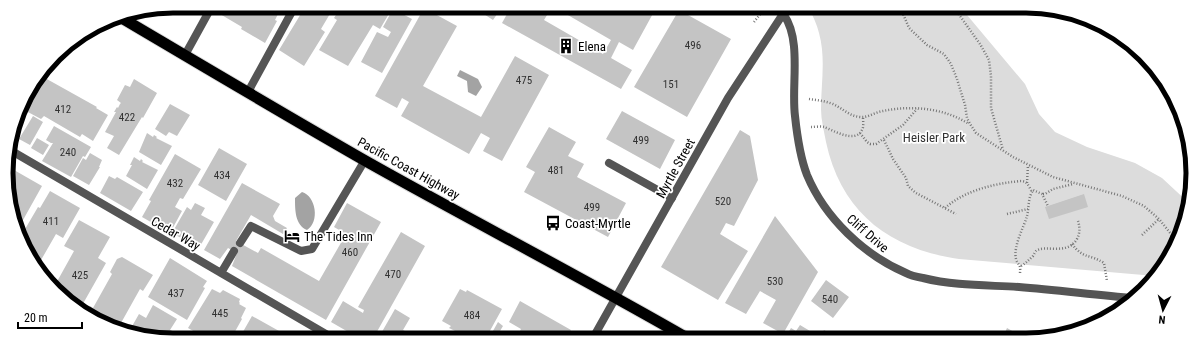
<svg xmlns="http://www.w3.org/2000/svg" width="1199" height="346" font-family="'Roboto Condensed',sans-serif">
  <rect width="100%" height="100%" fill="#fff"/>
  <path fill="#dcdcdc" d="M809,8L962,9L1025,84L1039,114L1055,132L1087,147L1135,163L1162,178L1190,204L1176,247L1155,276L959,259C889,249 841,212 826,142C824,131 821,120 821,109C821,84 826,58 819,33C817,25 813,16 809,8Z"/>
  <path fill="#a3a3a3" d="M460,70L478,79L482,87L476,96L468,92L467,81L457,76Z
    M302,192C316,196 320,222 307,230C295,225 295,210 295,198Z"/>
  <path fill="#c4c4c4" d="M225,6H282L275,20L277,21L265,43L241,29L242,27L220,14Z
    M311,6L334,7L321,29L325,32L304,66L279,50L305,7L309,10Z
    M341,7H381L390,12L380,29L373,25L348,66L319,50L337,20L334,18Z
    M473,7H502L493,20Z
    M511,7H523L535,14L539,7H552L544,20L603,54L611,40L554,7L656,8L633,50L619,42L611,58L632,70L621,89L502,23Z
    M424,8L457,26L423,86L481,117L515,56L549,75L502,161L483,151L490,138L481,133L469,154L401,116L409,102L402,98L397,108L375,96Z
    M393,9L412,19L382,73L361,62L377,32L388,37L391,32L383,27Z
    M679,10L731,39L687,117L634,87Z
    M45,78L97,107L96,108L108,115L93,141L82,134L80,137L44,116L41,119L26,111Z
    M134,79L157,93L143,118L142,117L119,155L107,148L114,136L105,132L116,112H114L117,107L118,108L120,104L121,103L117,100L125,85L130,87Z
    M170,104L190,115L177,136L169,132L166,136L155,129Z
    M622,111L675,140L660,169L606,139Z
    M33,116L43,122L30,145L19,139Z
    M54,126L91,147L85,157L83,156L71,177L42,161L53,143H51L46,140Z
    M549,127L576,142L568,156L584,164L577,177L626,203L608,237L524,192L535,172L526,167Z
    M740,130L750,136L758,180L734,226L726,223L720,234L748,251L718,300L661,267Z
    M147,133L153,137L154,135L157,137L156,138L172,146L161,165L139,152Z
    M37,138L49,145L43,155L31,148Z
    M219,148L247,164L226,201L198,185Z
    M90,153L102,160L99,167H100L89,185L73,176L83,158L86,160Z
    M175,154L201,169L183,199L180,198L175,207L182,211L170,233L142,217L151,201L149,200Z
    M134,157L140,161L141,159L143,161L142,162L158,170L147,189L126,176L132,165H130Z
    M7,166L42,186L18,229L12,216Z
    M109,176L115,179L117,177L143,192L131,211L100,193Z
    M242,183L280,204L273,216L275,221L287,228L283,234L251,215L236,241L258,253L261,248L319,281L346,234L334,227L347,203L381,222L326,320L232,266L237,253L228,248L220,259L204,250Z
    M50,191L80,208L63,238L56,234L37,267L21,236L38,207L40,208Z
    M1084,194L1088,207L1049,219L1045,207Z
    M195,203L205,208L201,215L214,222L199,248L172,233L187,207L191,210Z
    M775,216L818,272L783,334L763,323L776,300L760,291L746,314L725,303Z
    M79,220L110,237L98,258L106,263L80,309L54,287L74,251L64,246Z
    M401,232L425,246L374,337H357L331,322L343,301L363,313L364,310L358,307Z
    M122,257L153,275L143,291L140,289L121,323L124,325L121,330L89,318L86,314L90,306L93,308L112,274L110,272L117,259Z
    M170,258L207,281L203,287L205,288L187,320L148,297Z
    M826,280L849,297L833,318L811,301Z
    M212,289L220,293L223,290L240,299L239,302L240,303L239,304L246,308L241,318L242,319L232,337H204L188,328Z
    M460,289L466,292L467,290L502,309L486,338L462,337L456,334L457,332L449,328L451,326L442,321Z
    M520,301L571,330L566,338H516L521,329L509,322Z
    M153,305L177,319L170,330L174,332L172,337H141L136,335L138,332L131,328L139,314L146,318Z
    M395,309L410,318L403,330L417,337H379Z
    M252,316L288,336V337H240Z
    M498,322L503,326L500,331L512,338H489Z
    M800,325L820,337L824,330L838,338H785L791,328L796,331Z
    M1007,328L1026,339H1002Z"/>
  <g fill="none" stroke-linecap="round" stroke-linejoin="round">
    <g stroke="#dbdbdb" stroke-width="13">
      <path id="trunk" d="M120,17C203,66 287,116 371,164C476,223 583,278 687,338"/>
    </g>
    <path stroke="#777" stroke-width="2.5" stroke-dasharray="1 2" stroke-linecap="butt" d="M901,9L909,28L927,45L944,54L951,64L957,79L965,105L967,118L970,124L976,133L1013,157L1053,177L1122,196L1144,206L1159,219L1171,234L1177,243
      M955,9L980,44L989,60L991,76V108L1003,150
      M754,22L761,13
      M809,99C817,100 825,101 833,104C842,108 849,116 860,117C868,118 875,112 883,111C912,105 944,108 969,124
      M811,127C815,127 820,126 824,127C833,130 855,144 862,130C864,127 863,121 863,117
      M860,133L867,142L870,144H876L903,125L917,109
      M884,140L893,159L906,178L908,186L916,193L956,214
      M1027,183L1028,165
      M1043,194H1045L1053,189L1073,184
      M945,208C963,192 989,185 1012,182C1016,182 1021,180 1025,182C1028,183 1030,189 1032,192
      M1007,214L1028,209
      M1142,235L1159,219
      M1072,244C1083,259 1090,254 1104,263L1107,281
      M1021,266C1026,263 1029,260 1033,256C1034,254 1035,252 1036,251C1045,244 1067,256 1077,239C1080,233 1080,227 1078,221
      M1020,273C1021,263 1018,266 1016,259C1013,246 1024,227 1027,216C1029,208 1028,199 1032,192L1033,190L1042,194L1048,206"/>
    <path stroke="#555" stroke-width="8" d="M185,55L212,6
      M248,92L295,6
      M10,150L331,337
      M609,163L672,198
      M240,243L251,226L301,251L312,249L365,160
      M221,273L234,251"/>
    <path stroke="#555" stroke-width="8" d="M593,338L728,98L783,14"/>
    <path stroke="#555" stroke-width="8" d="M774,8C777,10 782,12 784,15C802,41 791,86 795,116C797,135 800,157 807,175C825,218 864,255 906,273C911,276 917,277 923,278C955,286 987,285 1019,287C1058,290 1096,295 1134,298"/>
    <use href="#trunk" stroke="#000" stroke-width="11"/>
  </g>
  <defs>
    <g id="building-bare" transform="scale(1.2)"><path d="M-4-6H4V6H1V3H-1V6H-4ZM-2.5-4.3h1.7v1.8h-1.7ZM.8-4.3h1.7v1.8H.8ZM-2.5-1h1.7V.8h-1.7ZM.8-1h1.7V.8H.8Z" fill="#000" stroke="#fff" stroke-width="2.5" paint-order="stroke"/></g>
    <g id="bus-bare" transform="scale(1.2)"><path d="M-5-6H5V4H4V6H2V4H-2V6H-4V4H-5ZM-3.5-4V0h7V-4ZM-3.5 1.2v1.5H-2V1.2ZM2 1.2v1.5H3.5V1.2Z" fill="#000" stroke="#fff" stroke-width="2.5" paint-order="stroke"/></g>
    <g id="hotel-bare" transform="scale(1.2)"><path d="M-6-4.5h1.5V1H6V5H4.5V3h-9V5H-6ZM-4 0a1.8 1.8 0 1 1 3.6 0ZM.5 0V-2.5h3Q6-2.5 6 0Z" fill="#000" stroke="#fff" stroke-width="2.5" paint-order="stroke"/></g>
  </defs>
  <g fill-rule="evenodd">
    <use href="#building-bare" x="566" y="46"/>
    <use href="#bus-bare" x="553" y="223"/>
    <use href="#hotel-bare" x="292" y="236"/>
  </g>
  <g text-anchor="middle" stroke-width="3.5" stroke-linejoin="round" paint-order="stroke">
    <g font-size="11" fill="#313131">
      <text x="693" y="49">496</text>
      <text x="524" y="84">475</text>
      <text x="671" y="88">151</text>
      <text x="63" y="113">412</text>
      <text x="127" y="121">422</text>
      <text x="641" y="144">499</text>
      <text x="68" y="156">240</text>
      <text x="556" y="174">481</text>
      <text x="222" y="179">434</text>
      <text x="175" y="187">432</text>
      <text x="723" y="205">520</text>
      <text x="592" y="211">499</text>
      <text x="51" y="225">411</text>
      <text x="350" y="256">460</text>
      <text x="393" y="278">470</text>
      <text x="80" y="279">425</text>
      <text x="775" y="285">530</text>
      <text x="176" y="297">437</text>
      <text x="830" y="303">540</text>
      <text x="220" y="317">445</text>
      <text x="472" y="319">484</text>
    </g>
    <g font-size="13" fill="#000" stroke="#fff" text-anchor="start">
      <text x="578" y="51">Elena</text>
      <text x="565" y="228">Coast-Myrtle</text>
      <text x="304" y="241">The Tides Inn</text>
    </g>
    <g font-size="13" fill="#333" stroke="#fff">
      <text x="934" y="142">Heisler Park</text>
    </g>
    <g font-size="13" fill="#000" stroke="#fff">
      <text transform="translate(409 168) rotate(29)" y="5">Pacific Coast Highway</text>
      <text transform="translate(675 168) rotate(-61)" y="5">Myrtle Street</text>
      <text transform="translate(176 233) rotate(30)" y="5">Cedar Way</text>
      <text transform="translate(868 233) rotate(41)" y="5">Cliff Drive</text>
    </g>
  </g>
  <path d="M0 0H1199V346H0ZM173 13H1026A160 160 0 0 1 1186 173V173A160 160 0 0 1 1026 333H173A160 160 0 0 1 13 173V173A160 160 0 0 1 173 13Z" fill="#fff" fill-rule="evenodd"/>
  <path fill="none" stroke="#000" stroke-width="5" d="M173 13H1026A160 160 0 0 1 1186 173V173A160 160 0 0 1 1026 333H173A160 160 0 0 1 13 173V173A160 160 0 0 1 173 13Z"/>
  <g transform="translate(1163 310) rotate(186)" stroke="#ffffff" stroke-width="3" paint-order="stroke">
  <path d="M0-3L7 15L0 10L-7 15Z" fill="#000000"/>
  <text y="-6" font-size="11" font-weight="bold" text-anchor="middle" fill="#000000">N</text>
  </g>
  <path d="M18 322v6h64v-6" fill="none" stroke="#000000" stroke-width="2"/>
  <text x="24" y="322" font-size="12" fill="#000000" stroke="#ffffff" stroke-width="3" paint-order="stroke">20 m</text>
</svg>
